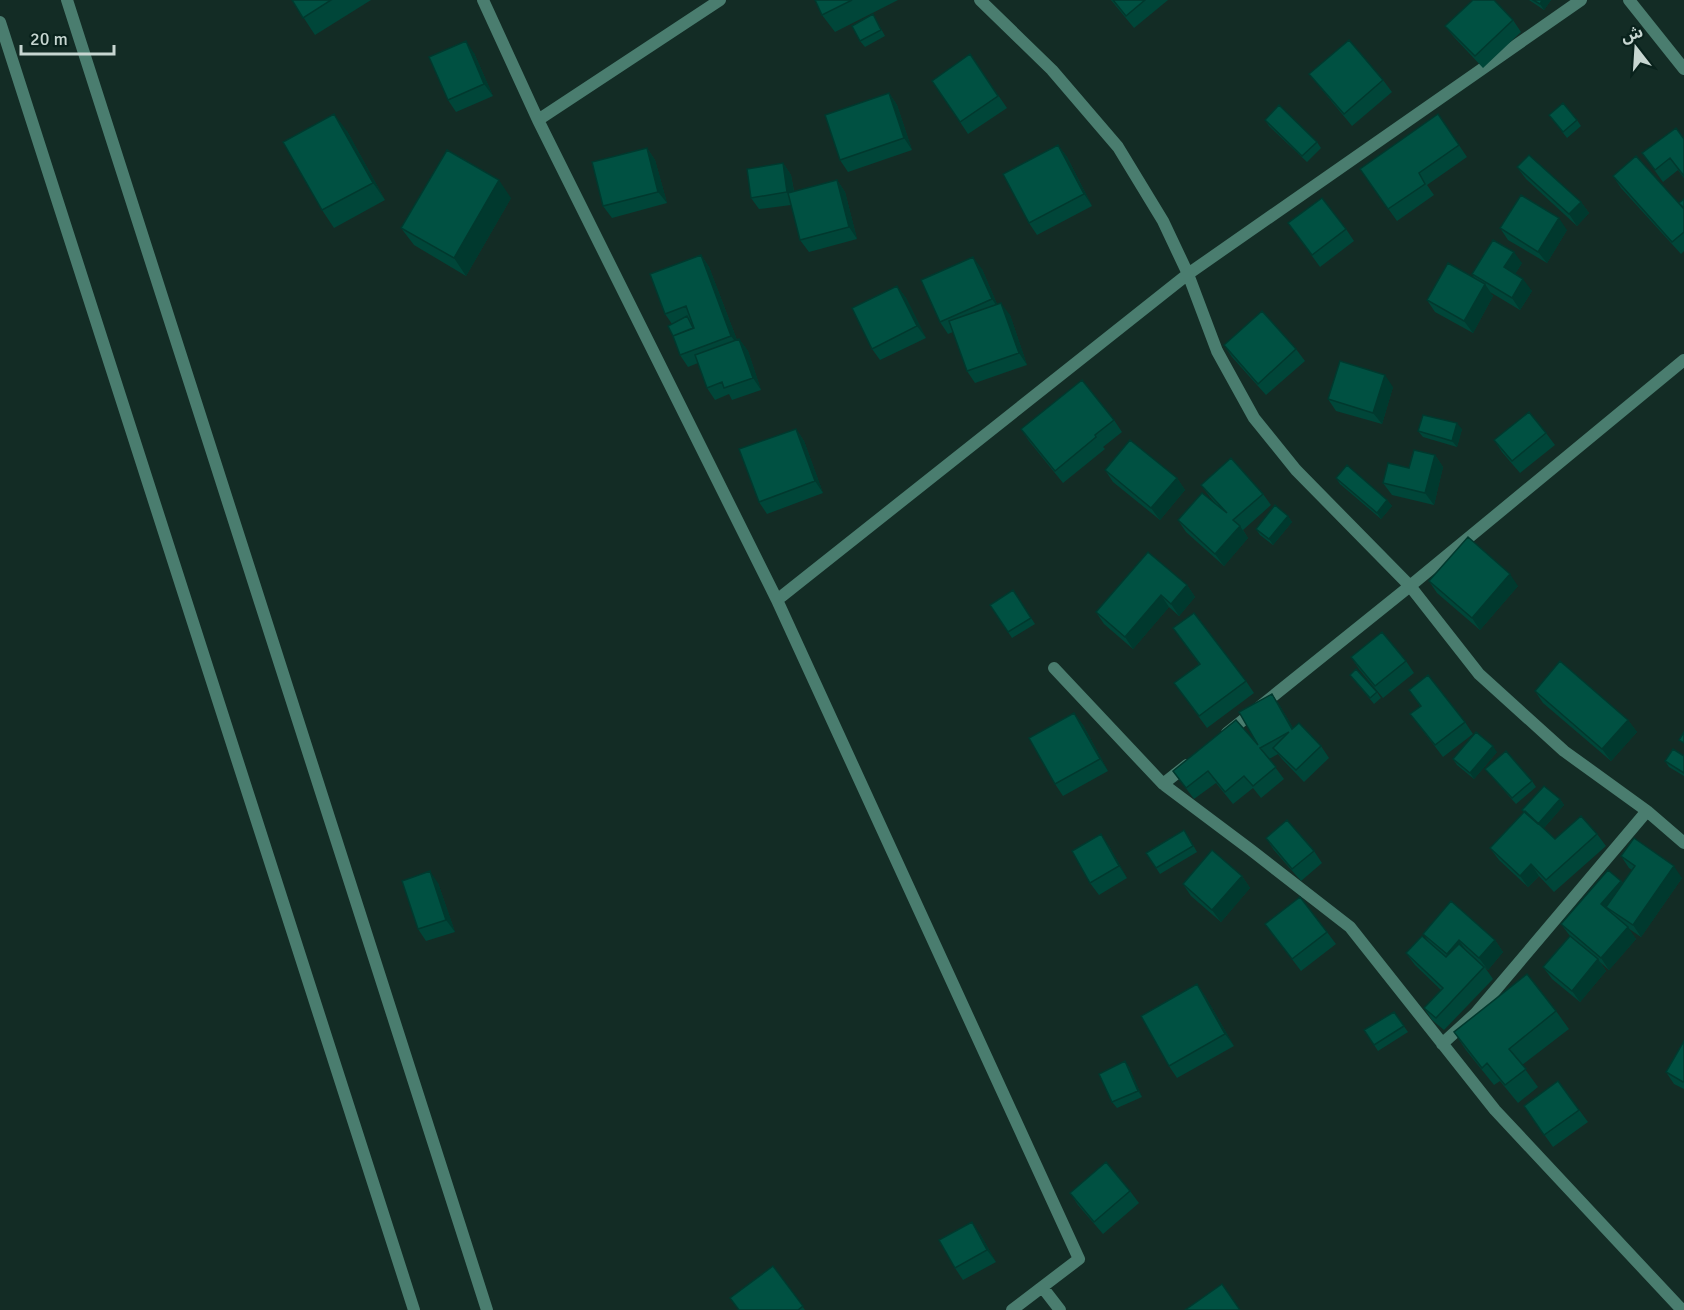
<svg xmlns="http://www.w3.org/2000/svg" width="1684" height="1310" font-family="Signika,'Noto Sans Arabic',sans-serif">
  <rect width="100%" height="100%" fill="#132c25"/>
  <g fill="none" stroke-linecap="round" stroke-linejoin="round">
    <path stroke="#4a7d6f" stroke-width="12" d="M0,22L414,1310"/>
    <path stroke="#4a7d6f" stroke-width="12" d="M67,0L487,1310
      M483,0L538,120L777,600L1079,1259L1012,1310
      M980,0L1052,70L1118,147L1163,221L1188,274L1217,351L1254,418L1296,470L1410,586L1479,674L1564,751L1647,811L1684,843
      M1629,0L1684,69
      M538,120L720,0
      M777,600L1188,274L1581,0
      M1054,668L1163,784L1251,850L1350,927L1495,1110L1682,1310
      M1227,733L1410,586L1684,360
      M1163,784L1187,765
      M1442,1044L1476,1013L1647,811
      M1043,1288L1060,1310"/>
  </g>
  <path fill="#004639" d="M292,0H371L315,35Z
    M815,0H898L835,32L822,15Z
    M1111,0H1168L1134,28Z
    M1529,0H1551L1544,10Z
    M873,14L885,36L865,47L860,41Z
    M1513,20L1521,32L1483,68L1454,37L1445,26Z
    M474,53L493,96L456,112L448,100Z
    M970,54L1007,108L968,134L960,122Z
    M1309,74L1383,80L1392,92L1352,126L1318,85Z
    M889,93L897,105L912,150L848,172L840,160Z
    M1438,114L1467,157L1427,185L1434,195L1397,221L1360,169Z
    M1549,115L1577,120L1581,126L1567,138Z
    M1265,120L1317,142L1321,148L1307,162L1269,126Z
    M347,131L385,200L334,228L322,210Z
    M1684,139V178L1678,170L1663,182L1642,153Z
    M1058,145L1067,157L1092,206L1037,235L1029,223Z
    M647,148L655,160L667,203L612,218L603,206Z
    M783,163L791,175L794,191L837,180L845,192L857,239L809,252L800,240L791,205L759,209L751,198Z
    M1517,167L1581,202L1589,213L1577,226L1526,179Z
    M1613,176L1683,208L1684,199V251L1681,254L1621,188Z
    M511,198L466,276L414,245L401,228Z
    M1288,223L1346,229L1354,241L1320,267Z
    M1500,228L1567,230L1547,263L1508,240Z
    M701,255L709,267L737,340L739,339L748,351L761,390L732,400L729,394L715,400L707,388L698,363L688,367L680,355L672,324L665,314Z
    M1522,263L1515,274L1532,291L1520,310L1490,292L1493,296L1473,333L1435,312L1427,300L1475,279L1472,274Z
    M982,269L997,304L1010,315L1027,365L975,383L967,371L953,332L948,334L940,322Z
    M897,286L906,298L926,338L880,360L872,349Z
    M1224,345L1296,349L1305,361L1266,395L1232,357Z
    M1393,387L1382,424L1336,411L1328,399Z
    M1114,420L1122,432L1103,447L1105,449L1063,483L1029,441L1021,429Z
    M796,429L804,441L823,493L767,514L759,502Z
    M1462,429L1457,447L1423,437L1418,431Z
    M1546,433L1555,445L1520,473L1502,452L1494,440Z
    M1435,455L1443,467L1434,505L1392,495L1383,483L1409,468Z
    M1105,470L1177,478L1185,490L1160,520L1113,482Z
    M1336,478L1387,500L1392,506L1381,519L1340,484Z
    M1201,485L1263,494L1271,505L1243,530L1248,538L1224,566L1186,532L1178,520L1217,505L1210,497Z
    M1288,516L1292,522L1273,545L1260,535L1256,529Z
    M1429,581L1518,586L1480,630L1437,593Z
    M1187,585L1195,597L1179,616L1169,607L1133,649L1104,624L1096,612Z
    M1013,590L1035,624L1012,638L990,605Z
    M1173,628L1246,681L1254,693L1207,728L1174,683L1199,664Z
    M1351,657L1406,661L1414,673L1383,698L1359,669Z
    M1350,675L1377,692L1381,698L1374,704Z
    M1409,690L1465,722L1473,734L1443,757L1410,714L1420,706Z
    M1535,691L1628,720L1637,732L1611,761L1543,703Z
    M1272,694L1280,706L1293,728L1321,746L1329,758L1304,782L1282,759L1278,754L1269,759L1284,779L1261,798L1253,788L1233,804L1216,783L1194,799L1173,771L1258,745Z
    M1074,713L1083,725L1108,771L1063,796L1055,784Z
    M1497,752L1474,779L1457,765L1453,759Z
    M1684,756V776L1669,767L1665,761Z
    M1485,769L1532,781L1536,787L1516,804Z
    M1560,799L1564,805L1543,829L1555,839L1597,834L1606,846L1554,892L1539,876L1528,887L1499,860L1490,848Z
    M1188,836L1197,852L1160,874L1146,853Z
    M1266,838L1314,851L1322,863L1301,881L1274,850Z
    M1109,846L1127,878L1099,895L1090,883Z
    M1621,856L1682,878L1641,937L1628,928L1636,939L1609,970L1600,962L1606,971L1580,1002L1552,979L1543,967L1570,936L1561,924L1621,881L1623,883L1632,870L1629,868Z
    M1242,876L1250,888L1221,922L1191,896L1183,884Z
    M438,883L455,932L426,941L418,929Z
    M1265,924L1327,932L1336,944L1301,971Z
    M1423,934L1495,940L1503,952L1488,970L1484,966L1493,979L1444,1030L1432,1020L1424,1008L1441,990L1415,965L1406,953L1429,942Z
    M1197,984L1205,996L1234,1046L1177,1078L1169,1066Z
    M1556,1011L1569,1029L1522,1065L1538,1087L1518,1103L1500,1081L1494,1085L1466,1050L1454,1032Z
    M1394,1012L1408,1032L1378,1051L1374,1045Z
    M1684,1041V1089L1674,1084L1666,1072Z
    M1125,1061L1129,1067L1142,1097L1117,1108L1112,1102Z
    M1558,1081L1588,1122L1553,1147L1524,1106Z
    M1130,1191L1139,1203L1103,1234L1078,1205L1070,1193Z
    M980,1234L996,1262L963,1280L955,1268Z
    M773,1266L805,1310H738Z"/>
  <path fill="#00392e" d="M1542,0H1551L1544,10L1540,4Z
    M466,41L474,53L493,96L484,84Z
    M889,93L897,105L912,150L904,138Z
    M334,114L347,131L385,200L373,183Z
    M1058,145L1067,157L1092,206L1084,194Z
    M647,148L655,160L667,203L658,192Z
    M783,163L791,175L796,204L787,192Z
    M499,180L511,198L466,276L454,258Z
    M837,180L845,192L857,239L849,227Z
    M1581,202L1589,213L1577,226L1569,214Z
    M1559,218L1567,230L1547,263L1538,252Z
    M1514,252L1522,263L1512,279L1504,267Z
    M701,255L709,267L740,348L731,336Z
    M973,257L982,269L1000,311L992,299Z
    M1523,279L1532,291L1520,310L1512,298Z
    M1485,284L1493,296L1473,333L1464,321Z
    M897,286L906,298L926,338L917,326Z
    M1001,303L1010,315L1027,365L1019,353Z
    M739,339L748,351L761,390L753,378Z
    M1385,375L1393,387L1382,424L1373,413Z
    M1457,423L1462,429L1457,447L1452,441Z
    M796,429L804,441L823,493L815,481Z
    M1435,455L1443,467L1434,505L1425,493Z
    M1177,478L1185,490L1160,520L1151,508Z
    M1387,500L1392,506L1381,519L1377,513Z
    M1288,516L1292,522L1273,545L1269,539Z
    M1240,526L1248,538L1224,566L1215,554Z
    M1510,574L1518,586L1480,630L1472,618Z
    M1187,585L1195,597L1179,616L1171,604Z
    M1161,595L1169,607L1133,649L1125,637Z
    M1272,694L1280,706L1301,741L1292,729Z
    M1074,713L1083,725L1108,771L1100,759Z
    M1628,720L1637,732L1611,761L1602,749Z
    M1493,746L1497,752L1474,779L1470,773Z
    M1560,799L1564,805L1542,830L1538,824Z
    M1101,834L1109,846L1127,878L1119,866Z
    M1531,864L1539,876L1528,887L1520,876Z
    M1674,866L1682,878L1641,937L1633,925Z
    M430,871L438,883L455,932L446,920Z
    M1242,876L1250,888L1221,922L1212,910Z
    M1621,881L1629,893L1606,907L1611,914L1601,904Z
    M1628,927L1636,939L1609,970L1601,958Z
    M1459,940L1467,952L1455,966L1447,954Z
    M1495,940L1503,952L1488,970L1479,958Z
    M1598,959L1606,971L1580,1002L1572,991Z
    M1197,984L1205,996L1234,1046L1225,1034Z
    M1125,1061L1129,1067L1142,1097L1138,1091Z
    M972,1222L980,1234L996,1262L987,1250Z"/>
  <path fill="#005142" stroke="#00392e" stroke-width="1.5" d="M292,0H331L303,18Z
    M815,0H852L822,15Z
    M1113,0H1145L1126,16Z
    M1473,0H1494L1513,20L1475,56L1445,26Z
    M1533,0H1542L1540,4Z
    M873,14L881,30L860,41L852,26Z
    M1349,40L1383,80L1344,114L1309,74Z
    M466,41L484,84L448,100L429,57Z
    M970,54L998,96L960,122L932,81Z
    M889,93L904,138L840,160L825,115Z
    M1563,103L1577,120L1563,132L1549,115Z
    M1279,105L1317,142L1302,156L1265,120Z
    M334,114L373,183L322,210L283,142Z
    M1438,114L1459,145L1419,173L1425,184L1388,209L1360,169Z
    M1676,128L1684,139V176L1670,158L1655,170L1642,153Z
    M1058,145L1084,194L1029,223L1003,174Z
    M647,148L658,192L603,206L592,162Z
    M447,150L499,180L454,258L401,228Z
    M1529,155L1581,202L1569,214L1517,167Z
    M1636,156L1684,209V232L1672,242L1613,176Z
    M783,163L787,192L751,198L747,169Z
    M837,180L849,227L800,240L788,193Z
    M1521,195L1559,218L1538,252L1500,228Z
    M1322,198L1346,229L1312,255L1288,223Z
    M1684,199V208L1679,203Z
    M1493,240L1514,252L1504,267L1523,279L1512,298L1472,274Z
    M701,255L731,336L680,355L673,336L694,328L686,306L665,314L650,274Z
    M973,257L992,299L940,322L921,280Z
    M1448,263L1485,284L1464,321L1427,300Z
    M897,286L917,326L872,349L852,308Z
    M1001,303L1019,353L967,371L949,321Z
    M1262,311L1296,349L1258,384L1224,345Z
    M687,316L693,328L673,336L668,326Z
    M739,339L753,378L724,388L722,382L707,388L695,355Z
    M1340,361L1385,375L1373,413L1328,399Z
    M1082,380L1114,420L1095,435L1096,437L1055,471L1021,429Z
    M1529,412L1546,433L1512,461L1494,440Z
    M1423,415L1457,423L1452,441L1418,431Z
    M796,429L815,481L759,502L739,449Z
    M1130,440L1177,478L1151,508L1105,470Z
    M1414,450L1435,455L1425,493L1383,483L1388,463L1409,468Z
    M1231,458L1263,494L1233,520L1240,526L1215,554L1178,520L1202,493L1227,513L1201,485Z
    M1347,465L1387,500L1377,513L1336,478Z
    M1275,505L1288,516L1269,539L1256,529Z
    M1468,537L1510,574L1472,618L1429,581Z
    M1148,552L1187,585L1171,604L1161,595L1125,637L1096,612Z
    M1013,590L1031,618L1008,632L990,605Z
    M1194,613L1246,681L1199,716L1174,683L1200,664L1173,628Z
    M1382,632L1406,661L1375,686L1351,657Z
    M1560,661L1628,720L1602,749L1535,691Z
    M1356,669L1377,692L1370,698L1350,675Z
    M1428,675L1465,722L1435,745L1410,714L1421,706L1409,690Z
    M1272,694L1292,729L1299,723L1321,746L1296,770L1273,748L1289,732L1260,748L1276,767L1253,786L1244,776L1225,792L1208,771L1186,788L1173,771L1236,720L1258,745L1239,712Z
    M1074,713L1100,759L1055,784L1029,738Z
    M1476,732L1493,746L1470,773L1453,759Z
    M1684,732V743L1679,740Z
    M1673,749L1684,756V773L1665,761Z
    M1506,751L1532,781L1512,798L1485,769Z
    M1544,786L1560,799L1538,824L1522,810Z
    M1525,811L1555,839L1581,816L1597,834L1546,880L1531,864L1520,876L1490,848Z
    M1287,820L1314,851L1292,869L1266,838Z
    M1184,830L1193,846L1156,868L1146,853Z
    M1101,834L1119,866L1090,883L1072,851Z
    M1634,838L1674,866L1633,925L1606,907L1635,866L1621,856Z
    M1212,850L1242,876L1212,910L1183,884Z
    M1608,870L1621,881L1601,904L1628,927L1601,958L1561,924Z
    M430,871L446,920L418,929L402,881Z
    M1300,897L1327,932L1292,959L1265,924Z
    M1451,901L1495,940L1479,958L1459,940L1447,954L1423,934Z
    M1422,936L1446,957L1459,944L1484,967L1436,1018L1424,1008L1443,988L1406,953Z
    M1570,936L1598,959L1572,991L1543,967Z
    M1527,974L1556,1011L1509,1049L1526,1069L1505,1085L1487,1063L1482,1068L1454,1032Z
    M1197,984L1225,1034L1169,1066L1141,1016Z
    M1394,1012L1404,1026L1374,1045L1364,1030Z
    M1684,1041V1081L1683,1082L1666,1072Z
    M1125,1061L1138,1091L1112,1102L1099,1074Z
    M1558,1081L1579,1110L1544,1135L1524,1106Z
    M1106,1162L1130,1191L1094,1222L1070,1193Z
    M972,1222L987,1250L955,1268L939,1240Z
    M773,1266L803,1306L798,1310H739L730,1298Z
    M1222,1284L1240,1310H1185Z"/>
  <g transform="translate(1636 48) rotate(343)" stroke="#09221c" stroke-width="4.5" paint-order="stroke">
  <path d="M0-4.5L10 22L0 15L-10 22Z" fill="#c7d6d1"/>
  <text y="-9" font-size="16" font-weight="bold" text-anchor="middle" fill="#c7d6d1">ش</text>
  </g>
  <path d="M21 45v9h93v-9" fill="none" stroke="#c7d6d1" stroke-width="3"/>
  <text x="30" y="45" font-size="18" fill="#c7d6d1" stroke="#09221c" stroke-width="4.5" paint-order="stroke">20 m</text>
</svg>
